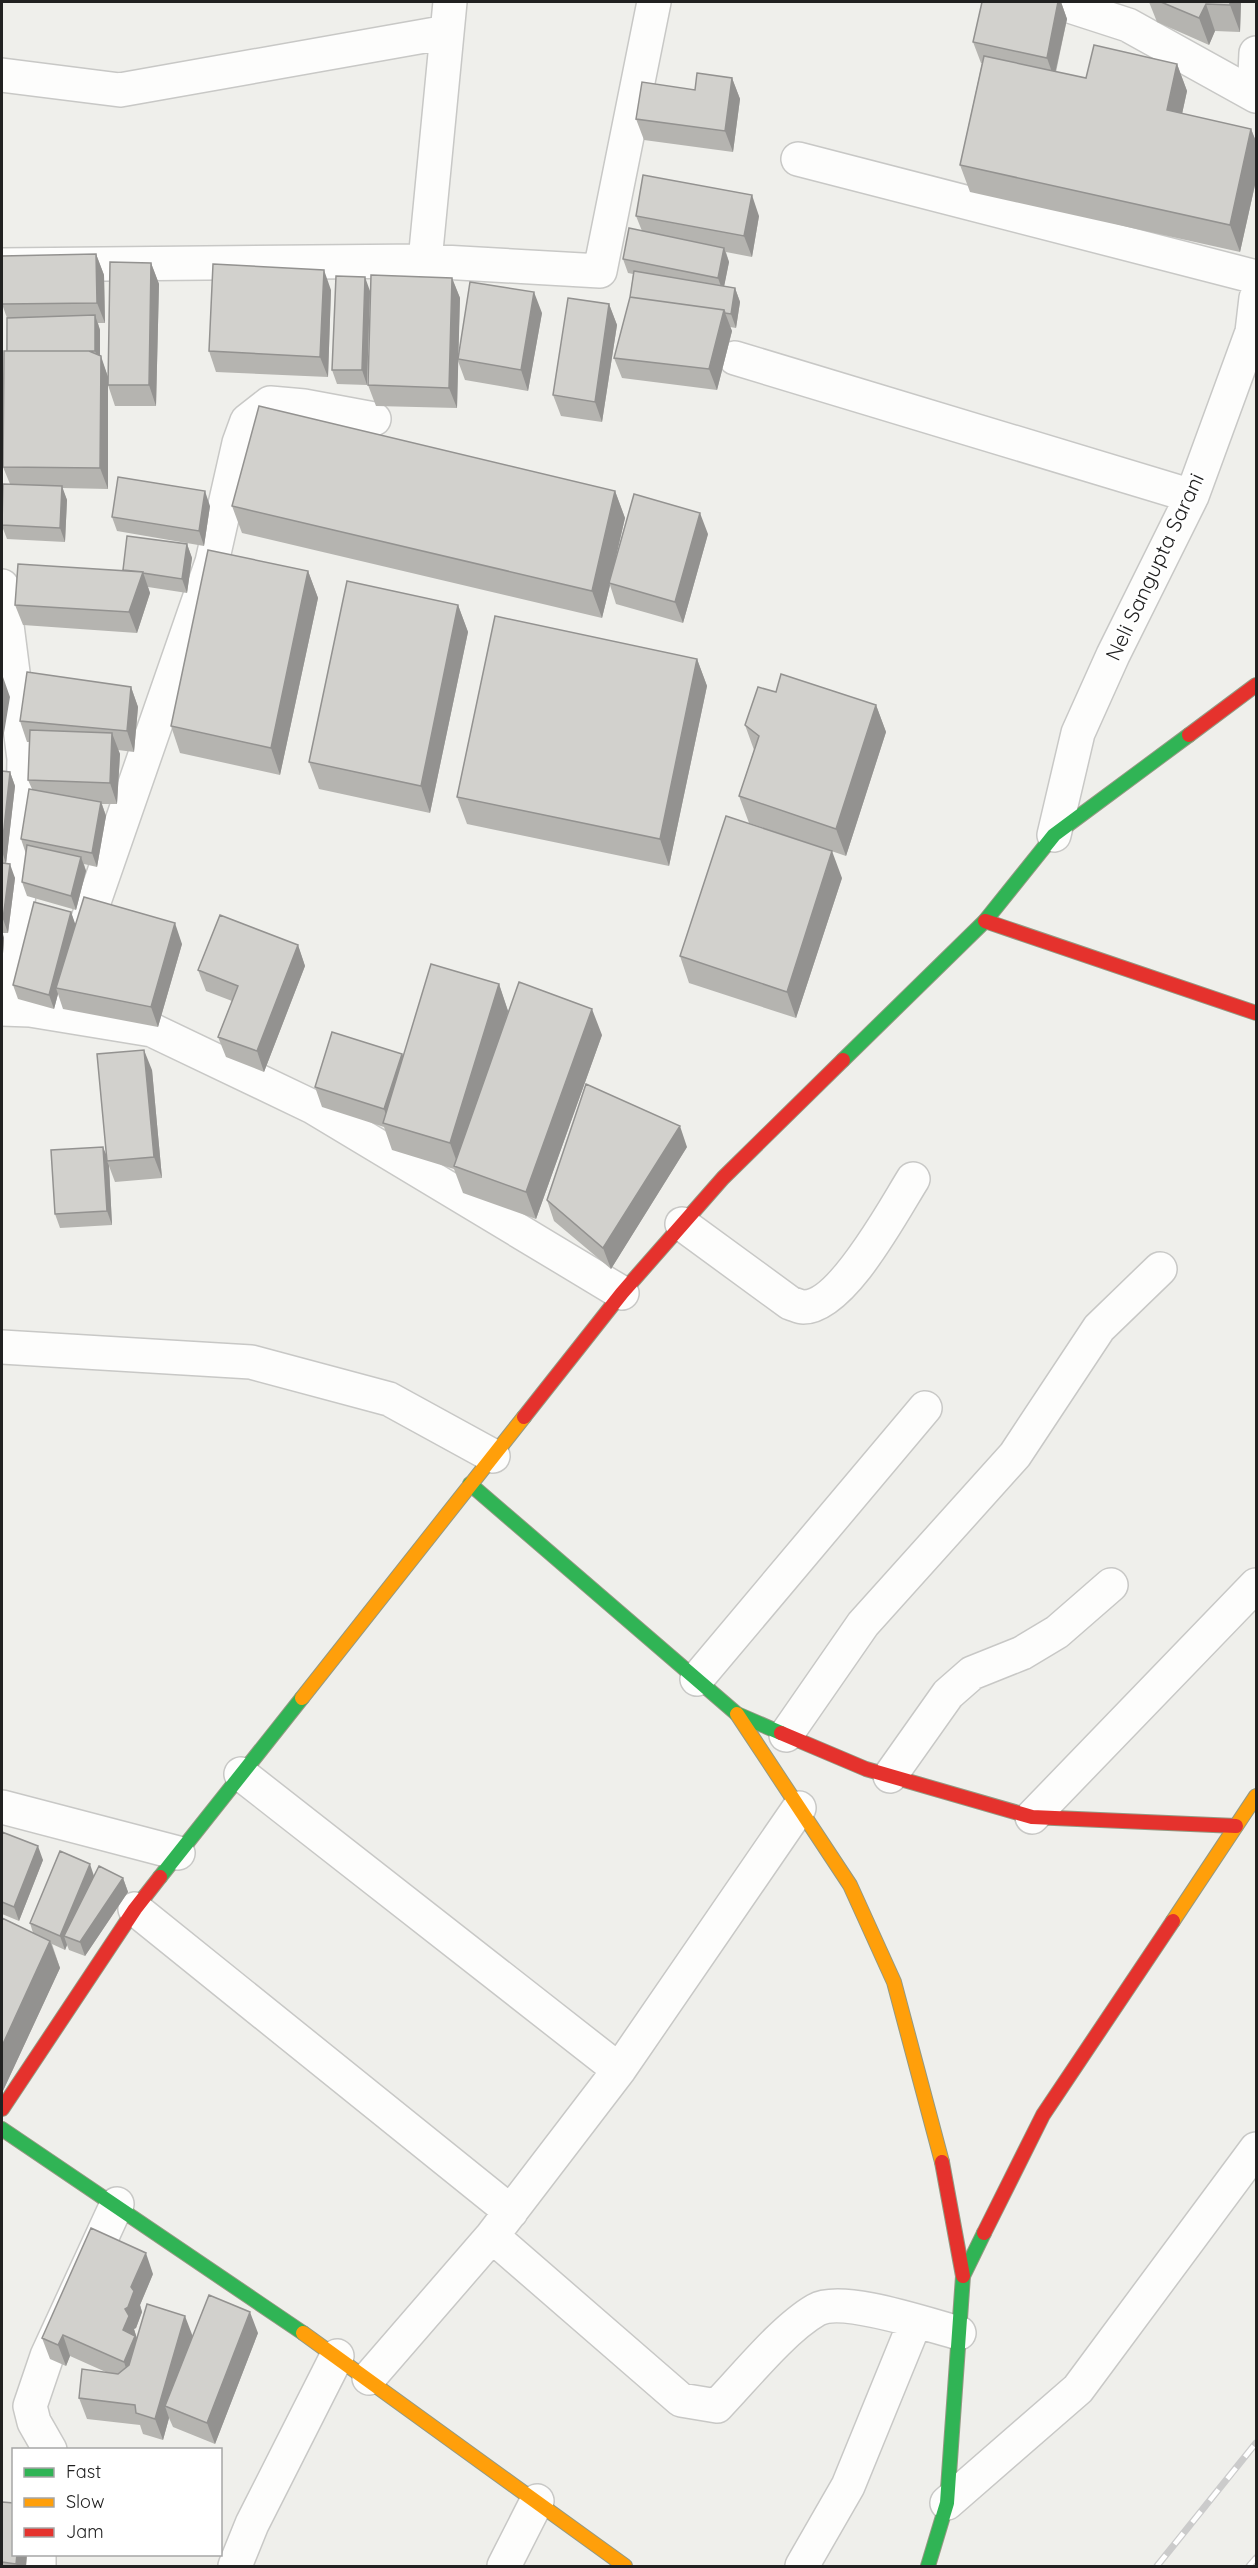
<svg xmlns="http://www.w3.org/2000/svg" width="1258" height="2568" font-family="Quicksand,sans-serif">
  <rect width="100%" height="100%" fill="#efefeb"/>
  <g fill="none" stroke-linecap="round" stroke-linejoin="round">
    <g stroke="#c8c8c6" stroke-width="36">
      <path id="street" d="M1057,2L1128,25L1256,96
        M2,75L120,90L447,32
        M1254,95L1256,53
        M798,159L1256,277
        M425,261L450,2
        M2,265L425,261L600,271L654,2
        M735,358L1192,496
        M2,586L24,759L22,861L8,1008
        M1054,835L1078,733L1113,655L1192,496L1252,332L1256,298
        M2,1009L30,1010L152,1030L313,1107L622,1293
        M55,1014L212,562L239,443L247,421L270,403L304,406L374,419
        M682,1224L790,1303C794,1304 800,1307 803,1307C842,1308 894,1209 913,1179
        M2,1347L251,1362L389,1399L493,1456
        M697,1679L925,1408
        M786,1735L863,1624L1015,1455L1099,1328L1160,1269
        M241,1774L619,2070
        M890,1776L948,1694L972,1673L1022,1653L1057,1632L1111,1585
        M2,1807L178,1853
        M1032,1817L1256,1585
        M135,1909L511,2212
        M492,2236L681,2400L717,2406C744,2378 783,2329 816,2310C842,2295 928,2325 959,2333
        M369,2378L492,2236L619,2070L799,1808
        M50,2450L34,2422L30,2406L47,2356L117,2204
        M947,2503L1078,2389L1256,2149
        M39,2554V2566
        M235,2566L252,2524L337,2356
        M504,2566L537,2501
        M802,2566L848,2486L915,2322"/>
    </g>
    <g stroke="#939982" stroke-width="16">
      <path id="fast" d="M843,1060L985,921L1054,835L1189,735
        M470,1484L737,1714L781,1733
        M160,1877L302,1698
        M2,2129L303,2333
        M928,2566L947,2503L963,2276L984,2233"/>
    </g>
    <g stroke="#939982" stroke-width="16">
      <path id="slow" d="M302,1698L524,1417
        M737,1714L850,1885L894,1982L942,2162
        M1173,1921L1256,1796
        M303,2333L625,2566"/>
    </g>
    <g stroke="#939982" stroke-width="16">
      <path id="jam" d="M1189,735L1256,685
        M985,921L1256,1013
        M524,1417L622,1293L723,1178L843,1060
        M781,1733L866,1769L1032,1817L1236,1826
        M2,2109L135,1909L160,1877
        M942,2162L963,2276
        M984,2233L1043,2115L1173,1921"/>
    </g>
    <use href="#street" stroke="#fdfdfc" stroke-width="33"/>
    <use href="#fast" stroke="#30b455" stroke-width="14"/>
    <use href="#slow" stroke="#ff9f0a" stroke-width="14"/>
    <use href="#jam" stroke="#e5322d" stroke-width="14"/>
    <g stroke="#cbcbcb" stroke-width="7">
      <path id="rail" d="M1157,2566L1256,2443
        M1249,2566L1256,2558"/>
    </g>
    <use href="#rail" stroke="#fff" stroke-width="4.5" stroke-dasharray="14" stroke-linecap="butt"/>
  </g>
  <path fill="#b5b4b0" d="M982,2H1061L1067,19L1056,72L1086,78L1177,64L1187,91L1182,114L1251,129L1257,144V176L1240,252L970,192L960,165L982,63H981L973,42Z
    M1149,2H1241L1240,32L1215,31L1209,45L1157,22Z
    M732,78L740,99L733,152L644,140L636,119L695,90Z
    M636,216H759L752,257L726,252L729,262L724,286L735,288L740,302L736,328L730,327L732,331L717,390L622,378L614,358L630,298L633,274L628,273L623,259L642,231Z
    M96,254L104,275L105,323H98L100,330V356L108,377L151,263L159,284L156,406H115L108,385V489L62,488L67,500L65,542L7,539L2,526L10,484L3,467L7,318L2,304Z
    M452,278L460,298L458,355L542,313L528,391L465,380L458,361L457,408L376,406L368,385Z
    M331,290L328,377L216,372L209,351Z
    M370,291L367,385L337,384L332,370Z
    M609,304L617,325L602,422L561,416L553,395Z
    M615,491L625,518L615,560L708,534L683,623L616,604L610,585L602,618L242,533L232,506Z
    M210,506L204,546L117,531L112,517Z
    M187,544L192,558L187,593L148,587L150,593L137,633L23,625L15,605L123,571Z
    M308,571L318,598L280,775L180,753L171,726Z
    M458,605L468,632L430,813L319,789L309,762Z
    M697,659L707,686L669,866L467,824L457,797Z
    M131,687L138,707L134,752L118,750L120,754L117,804H102L106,816L97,867L84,864L86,871L76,910L27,896L22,882L26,854L21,839L32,789L28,780L30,742H27L20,721Z
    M776,692L876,705L886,732L846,856L749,823L739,796L754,750L745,725Z
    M2,771L10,772L15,786L6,863L15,878L8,933H2L4,938L2,969Z
    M842,878L796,1018L689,983L680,956Z
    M71,912L75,925L182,944L158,1027L63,1009L58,994L54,1009L18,999L13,985Z
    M298,945L305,966L264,1072L226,1057L218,1037L232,1001L206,991L198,970Z
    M499,984L508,1011L602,1035L536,1219L463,1193L454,1169L392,1150L384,1127L322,1107L315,1087L402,1054L403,1056Z
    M152,1070L162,1178L115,1182L109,1166L112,1225L60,1228L55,1214L107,1156Z
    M687,1147L611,1269L554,1221L547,1200Z
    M2,1832L43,1860L19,1921L2,1914Z
    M94,1876L123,1878L128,1892L85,1956L69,1950L67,1945L65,1950L52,1944L60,1968L2,2093V1918L33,1933L30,1923Z
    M153,2274L140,2305L142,2312L136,2328L134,2329L137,2340L193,2336L258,2333L215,2444L173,2427L169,2418L163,2440L143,2434L140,2425L87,2419L79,2398L108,2373L70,2356L66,2366L50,2359L42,2338Z
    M2,2502L14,2554H27L26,2566H2Z"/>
  <path fill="#939290" d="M1058,2H1061L1067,19L1054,78L1047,58Z
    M1230,2H1241L1240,32L1230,5Z
    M1206,4L1215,31L1209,45L1199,18Z
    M1177,64L1187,91L1177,137L1167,110Z
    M732,78L740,99L733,152L725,131Z
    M1251,129L1257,144V176L1240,252L1230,225Z
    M752,195L759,216L752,257L744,236Z
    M724,248L729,262L723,292L718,278Z
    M96,254L104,275L105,323L97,303Z
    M151,263L159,284L156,406L149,385Z
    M324,270L331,290L328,377L320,357Z
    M365,277L370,291L367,385L362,370Z
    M452,278L460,298L457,408L449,388Z
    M735,288L740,302L736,328L731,314Z
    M534,292L542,313L528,391L521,370Z
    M609,304L617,325L602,422L595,402Z
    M724,310L732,331L717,390L709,369Z
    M95,315L100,330V362L101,356L108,377V489L100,468V365L95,351Z
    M62,486L67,500L65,542L60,528Z
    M205,491L210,506L204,546L199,531Z
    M615,491L625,518L610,583H609L610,585L602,618L592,591Z
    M700,513L708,534L683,623L675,602Z
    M187,544L192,558L187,593L182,579Z
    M308,571L318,598L280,775L271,748Z
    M143,572L150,593L137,633L129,612Z
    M458,605L468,632L430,813L421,786Z
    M697,659L707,686L669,866L660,839Z
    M3,677L10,697L3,739L2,736V683Z
    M131,687L138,707L134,752L127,731Z
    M876,705L886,732L846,856L836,829Z
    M112,733L120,754L117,804L110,783Z
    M10,772L15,786L6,864L2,851V847Z
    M101,802L106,816L97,867L92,853Z
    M832,851L842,878L796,1018L787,992Z
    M81,857L86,871L76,910L71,896Z
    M10,864L15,878L8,933L3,919Z
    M71,912L76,926L56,988L58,994L54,1009L49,995Z
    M175,923L182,944L158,1027L151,1007Z
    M2,930L4,938L2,969Z
    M298,945L305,966L264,1072L257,1051Z
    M499,984L508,1011L459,1168L450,1143Z
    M592,1009L602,1035L536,1219L526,1192Z
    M144,1050L152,1070L162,1178L154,1157Z
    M402,1054L410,1075L390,1125L384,1109Z
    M680,1126L687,1147L611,1269L603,1248Z
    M103,1147L109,1161H107L109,1166L112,1225L107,1211Z
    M38,1846L43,1860L19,1921L14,1907Z
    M90,1864L95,1879L64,1936L67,1945L65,1950L60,1936Z
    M123,1878L128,1892L85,1956L80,1942Z
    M50,1941L60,1968L2,2093V2046Z
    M146,2253L153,2274L140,2305L142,2312L136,2328L134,2329L143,2357L131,2383L124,2362L123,2330L125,2309L131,2287Z
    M250,2312L258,2333L215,2444L207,2423Z
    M185,2316L193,2337L165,2406L169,2418L163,2440L155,2419Z
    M63,2335L70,2356L66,2366L58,2345Z
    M17,2554H27L26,2566H17L16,2564Z"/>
  <path fill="#d2d1cd" stroke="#939290" stroke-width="1.5" d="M982,2H1058L1047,58L973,42Z
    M1161,2H1230V5L1206,4L1199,18Z
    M1094,45L1177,64L1167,110L1251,129L1230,225L960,165L984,56L1086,78Z
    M697,73L732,78L725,131L636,119L642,82L695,90Z
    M643,175L752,195L744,236L636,216Z
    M629,228L724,248L718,278L623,259Z
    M96,254L97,303L2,304V256Z
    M110,262L151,263L149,385H108Z
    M213,264L324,270L320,357L209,351Z
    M634,271L735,288L731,314L725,313L724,310L630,297Z
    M371,275L452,278L449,388L368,385Z
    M336,276L365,277L362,370H332Z
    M470,282L534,292L521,370L458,359Z
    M630,297L724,310L709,369L614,358Z
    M568,298L609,304L595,402L553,395Z
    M95,315V351H7V318Z
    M4,351H89L101,356L100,468L3,467Z
    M259,406L615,491L592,591L232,506Z
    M118,477L205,491L199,531L112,517Z
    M3,484L62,486L60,528L2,525Z
    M634,494L700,513L675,602L609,583Z
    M127,536L187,544L182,579L143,573V572L123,570Z
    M208,550L308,571L271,748L171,726Z
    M18,564L143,572L129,612L15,605Z
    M347,581L458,605L421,786L309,762Z
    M495,616L697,659L660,839L457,797Z
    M27,672L131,687L127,731L20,721Z
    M781,674L876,705L836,829L739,796L759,736L745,725L758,687L776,692Z
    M30,730L112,733L110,783L28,780Z
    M2,771L10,772L2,847Z
    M29,789L101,802L92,853L21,839Z
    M726,816L832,851L787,992L680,956Z
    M27,845L81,857L71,896L22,882Z
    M2,863L10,864L3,919H2Z
    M84,897L175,923L151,1007L56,988Z
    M34,902L71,912L49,995L13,985Z
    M220,915L298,945L257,1051L218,1037L238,986L198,970Z
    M431,964L499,984L450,1143L383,1123Z
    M519,982L592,1009L526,1192L454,1166Z
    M332,1032L402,1054L384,1109L315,1087Z
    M144,1050L154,1157L107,1161L97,1054Z
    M586,1084L680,1126L603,1248L547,1200Z
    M103,1147L107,1211L55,1214L51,1150Z
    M2,1832L38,1846L14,1907L2,1902Z
    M60,1851L90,1864L60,1936L30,1923Z
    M99,1866L123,1878L80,1942L64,1936Z
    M2,1918L50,1941L2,2046Z
    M91,2228L146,2253L131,2287L134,2291L128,2307L125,2309L129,2316L123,2330L135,2336L124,2362L63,2335L58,2345L42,2338Z
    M209,2295L250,2312L207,2423L165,2406Z
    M147,2304L185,2316L155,2419L136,2413L135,2405L79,2398L82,2369L118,2374L129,2365Z
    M2,2502L14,2503V2554H17L16,2564L2,2562Z"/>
  <g text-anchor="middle" stroke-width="5" stroke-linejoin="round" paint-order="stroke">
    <g font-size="21" fill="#212121" stroke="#fff">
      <text transform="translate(1155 567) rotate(-65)" y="7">Neli Sangupta Sarani</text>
    </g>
  </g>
  <rect width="1258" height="2568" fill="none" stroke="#212121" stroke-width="6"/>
  <rect x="12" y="2448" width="210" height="108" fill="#ffffff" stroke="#a6a6a6" stroke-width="1.5"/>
  <rect x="24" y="2468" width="30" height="9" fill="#30b455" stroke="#a6a6a6" stroke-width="1.5"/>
  <text x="66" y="2478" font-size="18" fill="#212121">Fast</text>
  <rect x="24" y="2498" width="30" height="9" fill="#ff9f0a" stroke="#a6a6a6" stroke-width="1.5"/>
  <text x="66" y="2508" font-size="18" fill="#212121">Slow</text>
  <rect x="24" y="2528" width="30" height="9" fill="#e5322d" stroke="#a6a6a6" stroke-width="1.5"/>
  <text x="66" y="2538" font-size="18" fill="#212121">Jam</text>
</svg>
